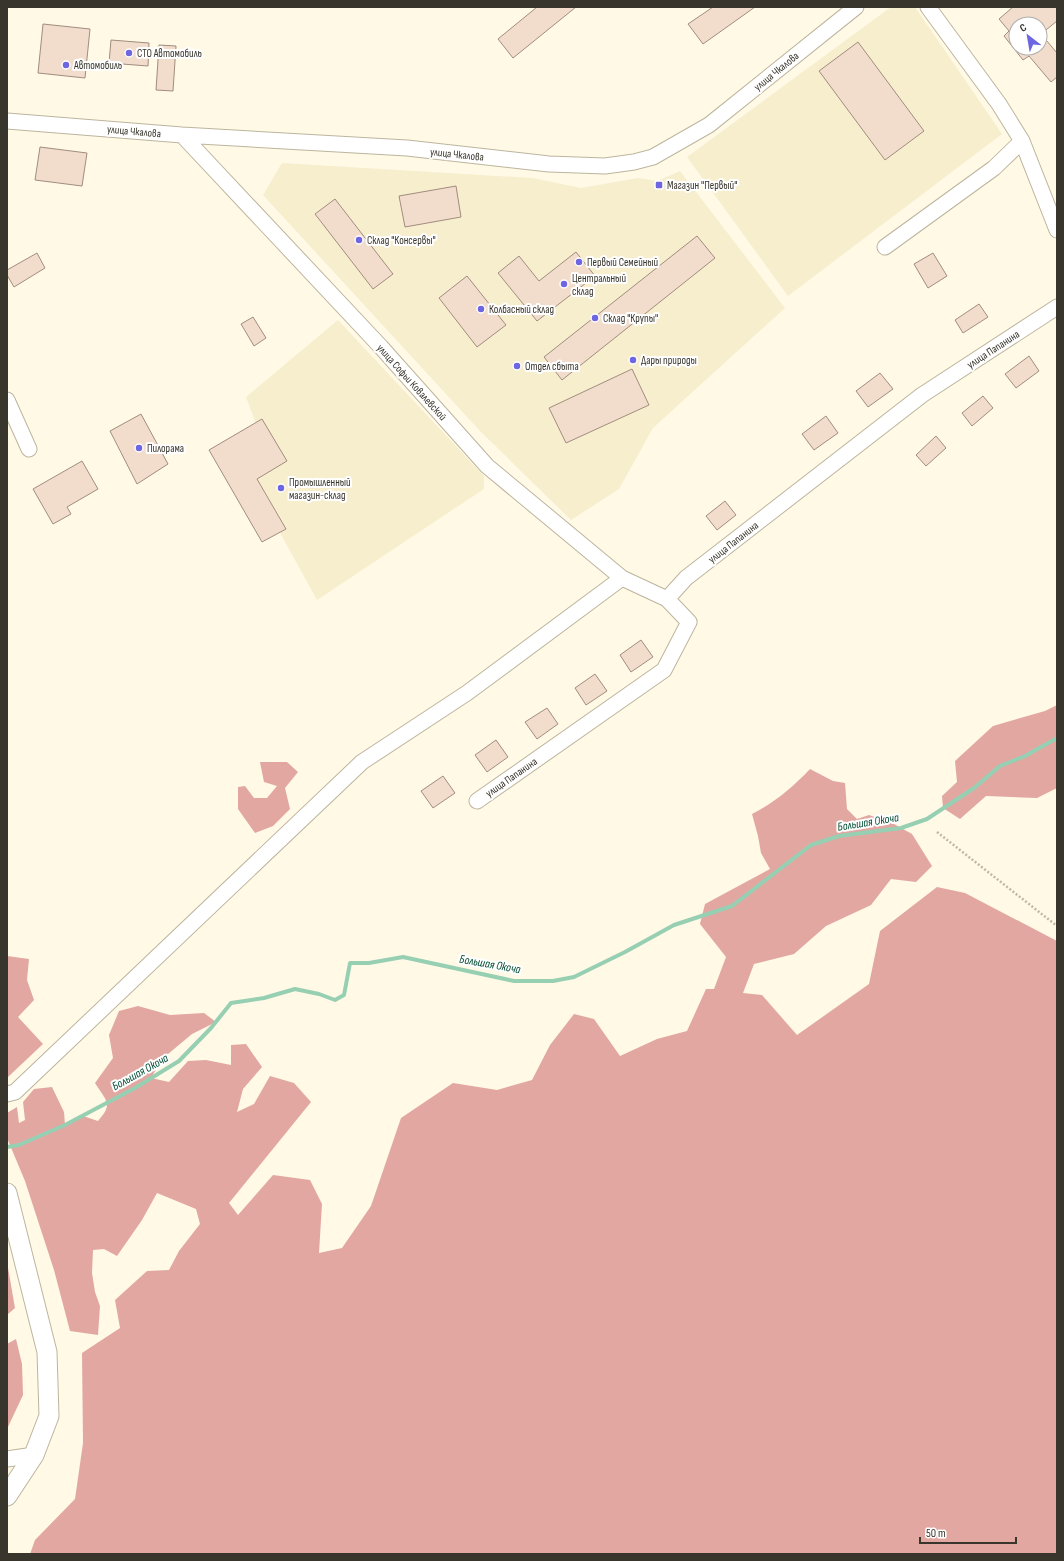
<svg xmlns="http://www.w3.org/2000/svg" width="1064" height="1561" font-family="'Sofia Sans Condensed',sans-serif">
  <rect width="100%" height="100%" fill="#fff9e6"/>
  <path fill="#f7eece" d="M891,7H915L1002,134L788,296L687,157Z
    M282,163L533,178L581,188L638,178L657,181L680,171L785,308L653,428L619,489L571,520L480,431L263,195Z
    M338,320L484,476V489L317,600L229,440L256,424L246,397Z"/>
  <path fill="#e2a7a1" d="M1057,705V788L1037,798L986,796L960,819L943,808L942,796L957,782L955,761L993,726L1045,711Z
    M260,762H287L298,772L285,788L290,809L273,826L255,833L238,809V787L245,786L254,798H267L277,786L264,782Z
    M810,769L833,781L845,783L847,809L857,819L869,815L894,824L912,834L932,866L916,882L891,879L871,905L826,926L794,954L754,964L743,993L762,995L797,1035L869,984L880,931L937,887L965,893L1057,941V1554H30L35,1540L75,1499L83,1443L82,1353L120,1328L115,1300L147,1271L169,1270L179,1251L200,1224L196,1209L157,1193L142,1220L117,1256L104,1249L93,1250L92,1273L95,1292L100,1306L98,1335L70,1331L54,1270L25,1181L7,1138V1113L17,1107L19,1123L25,1120L23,1102L34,1089L52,1087L64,1112L65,1125L83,1116L98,1121C114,1103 106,1101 95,1083L113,1058L109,1035L119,1011L138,1006L170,1015L204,1013L216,1022L192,1034L162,1059L151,1078L169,1082L188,1061L206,1060L231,1065V1045L246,1044L262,1067L243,1089L237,1112L254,1104L270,1076L294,1083L311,1102L229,1203L238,1215L273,1175L310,1180L322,1204L319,1253L342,1248L371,1206L401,1118L453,1083L497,1090L532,1080L550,1045L574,1014L594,1019L620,1056L657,1039L687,1031L706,989H714L726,957L700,924L705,904L770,869L761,853L758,836L752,814C774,803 793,787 810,769Z
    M7,956L29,959L27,980L34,1000L18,1017L43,1044L8,1077L7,1076Z
    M7,1262L15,1308L7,1315Z
    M16,1339L22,1364L23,1395L7,1429V1344Z"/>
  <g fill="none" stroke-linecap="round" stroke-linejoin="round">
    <path stroke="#97cfb3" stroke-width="4" d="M7,1147L19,1145L65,1125L135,1088L179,1061L211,1028L231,1003L264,998L295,989L319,994L335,1000L344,995L350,963H369L403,957L514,981H553L574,977L625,952L674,925L732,906L811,845L839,836L901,828L927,819L974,788L1000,766L1025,756L1057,738"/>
  </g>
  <path fill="#f2dccc" stroke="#a18d7e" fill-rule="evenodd" d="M537,7H576L513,58L498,39Z
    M713,7H755L703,44L688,24Z
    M1013,7H1057V21L1041,34L1057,53V77L1051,82L1029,56L1023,60L1004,36L1009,31L999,19ZM1016,24H1040V48H1016Z
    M43,24L90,29L85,78L38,73Z
    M111,40L149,43L148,66L109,63Z
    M858,42L924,131L885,160L819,71Z
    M159,45L176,46L173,91L156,90Z
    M40,147L87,153L82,186L35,180Z
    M456,186L461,217L405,227L399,196Z
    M335,199L393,274L373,289L315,214Z
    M697,236L715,258L562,380L544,357Z
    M576,252L595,276L537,321L498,273L519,256L539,281Z
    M37,253L45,268L14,287L7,275V270Z
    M933,253L947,276L928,288L914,264Z
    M467,276L506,325L477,347L439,298Z
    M979,304L988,317L963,333L955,320Z
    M253,317L266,338L254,346L241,324Z
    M1029,356L1039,371L1016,388L1005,374Z
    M632,369L649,405L566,443L549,408Z
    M880,373L893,389L868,407L856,391Z
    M983,396L993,408L972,426L962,413Z
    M141,414L168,464L137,484L110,431Z
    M826,416L838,433L814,450L802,434Z
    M262,419L287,461L257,479L286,529L262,542L209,450Z
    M936,436L946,448L926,466L916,455Z
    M82,461L98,489L67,507L71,514L53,524L33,489Z
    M725,501L736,515L717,530L706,516Z
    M641,640L653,657L631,672L620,655Z
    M595,674L607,691L586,705L575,688Z
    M547,708L558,724L537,739L525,722Z
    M496,740L508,757L487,772L475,755Z
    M443,776L455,793L433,808L421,791Z"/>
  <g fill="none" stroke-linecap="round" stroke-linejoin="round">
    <g stroke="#bcb59e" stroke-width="17">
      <path id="minor" d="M928,7L999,104L1022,141L1057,230
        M7,121L182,135L407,148L549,164L605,166L634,162L653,157L709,125L856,7
        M182,135L381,347L487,466L622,578L667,599
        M885,247L994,168L1022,141
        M7,400L29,449
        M477,801L664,670L689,622L667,599L686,578L922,395L1057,307
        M7,1094L15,1092L362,762L467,693L622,578
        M7,1459L34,1455"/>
    </g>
    <g stroke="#bcb59e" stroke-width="21">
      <path id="major" d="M7,1193L47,1352L49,1416L34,1455L7,1496"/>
    </g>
    <path stroke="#bdb8a8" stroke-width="2.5" stroke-dasharray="2 2" stroke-linecap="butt" d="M937,832L1057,926"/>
    <use href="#minor" stroke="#fff" stroke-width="15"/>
    <use href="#major" stroke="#fff" stroke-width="19"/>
  </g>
  <g fill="#6d66e0" stroke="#fff" stroke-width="1.5">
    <circle cx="129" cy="53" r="4"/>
    <circle cx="66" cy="65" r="4"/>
    <rect x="655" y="181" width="8" height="8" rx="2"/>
    <circle cx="359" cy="240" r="4"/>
    <circle cx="579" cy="262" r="4"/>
    <circle cx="564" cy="284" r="4"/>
    <circle cx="481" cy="309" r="4"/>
    <circle cx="595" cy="318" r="4"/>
    <circle cx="633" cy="360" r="4"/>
    <circle cx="517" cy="366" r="4"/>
    <circle cx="139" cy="448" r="4"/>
    <circle cx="281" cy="488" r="4"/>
  </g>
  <g text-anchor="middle" stroke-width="4" stroke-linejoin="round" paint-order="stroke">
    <g font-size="11" fill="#38352c" stroke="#fff" text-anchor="start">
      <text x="137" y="57">СТО Автомобиль</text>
      <text x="74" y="69">Автомобиль</text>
      <text x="667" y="189">Магазин "Первый"</text>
      <text x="367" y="244">Склад "Консервы"</text>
      <text x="587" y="266">Первый Семейный</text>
      <text x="572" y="282">Центральный<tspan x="572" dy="13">склад</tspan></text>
      <text x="489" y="313">Колбасный склад</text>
      <text x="603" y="322">Склад "Крупы"</text>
      <text x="641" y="364">Дары природы</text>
      <text x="525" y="370">Отдел сбыта</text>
      <text x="147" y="452">Пилорама</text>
      <text x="289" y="486">Промышленный<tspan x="289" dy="13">магазин-склад</tspan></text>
    </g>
    <g font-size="11" fill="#38352c" stroke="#fff">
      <text transform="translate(776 71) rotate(-39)" y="4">улица Чкалова</text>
      <text transform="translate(134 131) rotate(5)" y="4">улица Чкалова</text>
      <text transform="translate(457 154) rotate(6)" y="4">улица Чкалова</text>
      <text transform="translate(993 349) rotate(-33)" y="4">улица Папанина</text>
      <text transform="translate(412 382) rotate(48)" y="4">улица Софьи Ковалевской</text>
      <text transform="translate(733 542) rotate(-38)" y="4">улица Папанина</text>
      <text transform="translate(511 777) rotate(-35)" y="4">улица Папанина</text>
    </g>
    <g font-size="12" font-style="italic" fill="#004c32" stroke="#fff">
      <text transform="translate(868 822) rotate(-9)" y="4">Большая Окоча</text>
      <text transform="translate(490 964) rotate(10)" y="4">Большая Окоча</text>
      <text transform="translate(140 1072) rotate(-29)" y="4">Большая Окоча</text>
    </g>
  </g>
  <rect width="1064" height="1561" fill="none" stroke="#38352c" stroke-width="16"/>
  <g transform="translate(1028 36) rotate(329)"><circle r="19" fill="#ffffff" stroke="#afaeab"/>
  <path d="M0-3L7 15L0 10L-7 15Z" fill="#6d66e0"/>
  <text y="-6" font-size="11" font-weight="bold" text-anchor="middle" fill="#38352c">С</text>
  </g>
  <path d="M920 1537v6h96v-6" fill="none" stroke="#38352c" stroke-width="2"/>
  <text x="926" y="1537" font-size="12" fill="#38352c" stroke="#ffffff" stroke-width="3" paint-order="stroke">50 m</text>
</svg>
